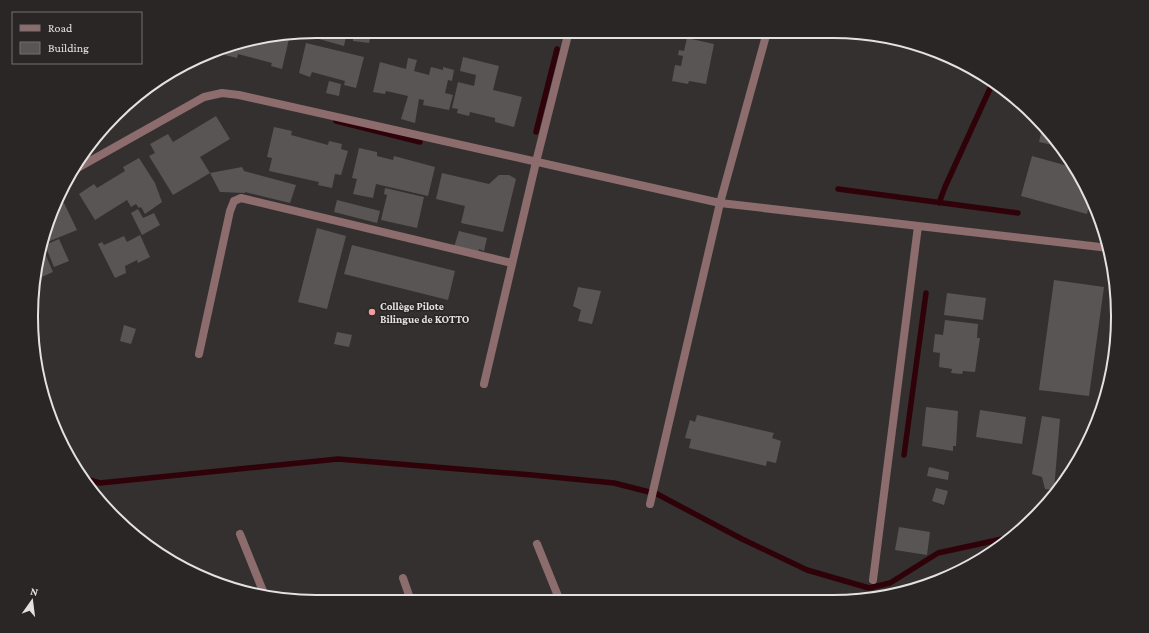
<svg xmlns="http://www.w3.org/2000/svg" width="1149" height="633" font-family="'Crimson Pro',serif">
  <rect width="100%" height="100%" fill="#343030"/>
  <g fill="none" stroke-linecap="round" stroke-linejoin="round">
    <path stroke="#2f0209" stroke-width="5.5" d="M336,121L420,142
      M536,132L557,49
      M838,189L1018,213
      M939,203L945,187L993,82
      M904,455L926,293
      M86,479L100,483L338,459L532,475L614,483L657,494L742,539L807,570L869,588L890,583L938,553L1011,537"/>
  </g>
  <path fill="#595555" d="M316,31H347L344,46L301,34Z
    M353,31L371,35L369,43L353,41Z
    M280,37L289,39L282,69L271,66L272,63L238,54L237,58L225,55L227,46Z
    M687,38L714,44L706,84L689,81L688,84L672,81L675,65L681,66L683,56L678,55L679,50L684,51Z
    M306,43L364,57L356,88L344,85L345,81L312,72L310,77L299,73Z
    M944,56L957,62L943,59Z
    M463,57L499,66L493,90L522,97L514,127L495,122V118L470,112L469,116L457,113L458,109L452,108L458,82L474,86L476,75L460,71Z
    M408,58L417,60L414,71L429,75L431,67L443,70V67L454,70L452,81L448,80L445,93L453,95L449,110L423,105L424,100L419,99L415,123L401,119L408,96L386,91L385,94L373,92L380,62L406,69Z
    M329,81L341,84L339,96L326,93Z
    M216,116L230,139L200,157L210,173L173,195L149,156L155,153L150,144L168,134L173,142Z
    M1043,125L1059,143L1062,147L1039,142Z
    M274,127L292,131L291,135L328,145L329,141L342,144L341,149L348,151L341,175L335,174L332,188L318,185L319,182L269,171L272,158L267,157Z
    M359,148L377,152V156L393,160L394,156L435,167L428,196L376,184L373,198L353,194L357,179L352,178Z
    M1032,156L1075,168L1091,197L1087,214L1021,196Z
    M139,158L155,183L162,202L145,214L141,207L139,208L136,204L131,207L127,200L95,220L79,194L94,184L97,188L125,171L123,167Z
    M242,167L244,171L296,185L290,203L245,192V193L220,192L210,173Z
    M442,173L489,184L499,175H509L516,179L503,232L461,223L465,206L436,199Z
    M385,188L424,197L417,228L381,220L387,195L384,194Z
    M337,200L380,211L377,223L334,212Z
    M64,203L77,230L40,245L58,205Z
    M138,209L143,218L154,213L160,225L142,235L131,213Z
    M317,228L346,236L327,309L298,302Z
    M459,231L487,238L484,251L479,249L478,253L454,247Z
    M140,235L150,257L138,263L137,260L125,266L126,273L115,278L98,244L102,242L104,245L124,236L127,242Z
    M59,239L69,261L54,267L45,245Z
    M352,245L455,271L448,300L344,274Z
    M44,251L53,272L42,277L38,267L40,252Z
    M1054,280L1104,287L1089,396L1039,390Z
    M578,287L601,291L592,324L578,321L581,310L573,306Z
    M947,293L986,298L983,320L944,315Z
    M945,320L978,324L977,338H980L975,372L963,371L962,374L951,373L952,369L939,367L940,353L933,352L935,334L943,335Z
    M124,325L136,329L131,344L120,341Z
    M337,332L352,335L349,347L334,344Z
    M926,407L958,411L956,446H953V451L922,446Z
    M980,410L1026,417L1022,444L976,437Z
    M697,415L774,433L772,438L781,441L776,463L767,461L766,466L689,448L691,439L685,438L690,420L695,422Z
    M1042,416L1060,419L1054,490L1045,489L1042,477L1032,474Z
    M929,467L949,472L948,480L927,476Z
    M936,488L948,491L944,505L932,501Z
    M899,527L930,532L927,555L895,550Z"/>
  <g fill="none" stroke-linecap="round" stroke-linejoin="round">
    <path stroke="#8c6c6c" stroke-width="8" d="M74,170L204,97L222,93L239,95L720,203L1109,248
      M199,354L230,211L234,201L241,198L512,263
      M484,384L536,162L569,31
      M650,504L720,203L767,32
      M240,534L265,596
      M537,544L560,601
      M403,578L411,601
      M873,580L918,226"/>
  </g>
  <circle fill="#f59b9e" stroke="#2a2626" stroke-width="1.5" cx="372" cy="312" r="4"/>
  <g text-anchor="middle" stroke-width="3" stroke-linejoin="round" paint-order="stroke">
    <g font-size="11" font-weight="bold" fill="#e3e1e1" stroke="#2a2626" text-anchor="start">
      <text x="380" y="310">Collège Pilote<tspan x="380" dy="13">Bilingue de KOTTO</tspan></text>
    </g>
  </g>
  <path d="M0 0H1149V633H0ZM316 38H833A278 278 0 0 1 1111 316V317A278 278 0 0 1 833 595H316A278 278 0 0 1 38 317V316A278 278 0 0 1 316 38Z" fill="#2a2626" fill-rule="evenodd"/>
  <path fill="none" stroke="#e3e1e1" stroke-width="2" d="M316 38H833A278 278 0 0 1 1111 316V317A278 278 0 0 1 833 595H316A278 278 0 0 1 38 317V316A278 278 0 0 1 316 38Z"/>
  <rect x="12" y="12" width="130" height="52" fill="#2a2626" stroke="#747171"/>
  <rect x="20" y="25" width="20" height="6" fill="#8c6c6c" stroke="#747171"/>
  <text x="48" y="32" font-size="12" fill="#e3e1e1">Road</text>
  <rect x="20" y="42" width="20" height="12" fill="#595555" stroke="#747171"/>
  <text x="48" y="52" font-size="12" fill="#e3e1e1">Building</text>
  <g transform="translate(32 601) rotate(14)" stroke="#2a2626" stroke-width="3" paint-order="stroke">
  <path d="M0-3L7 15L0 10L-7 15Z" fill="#e3e1e1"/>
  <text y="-6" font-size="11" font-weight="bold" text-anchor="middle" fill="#e3e1e1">N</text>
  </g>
</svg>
